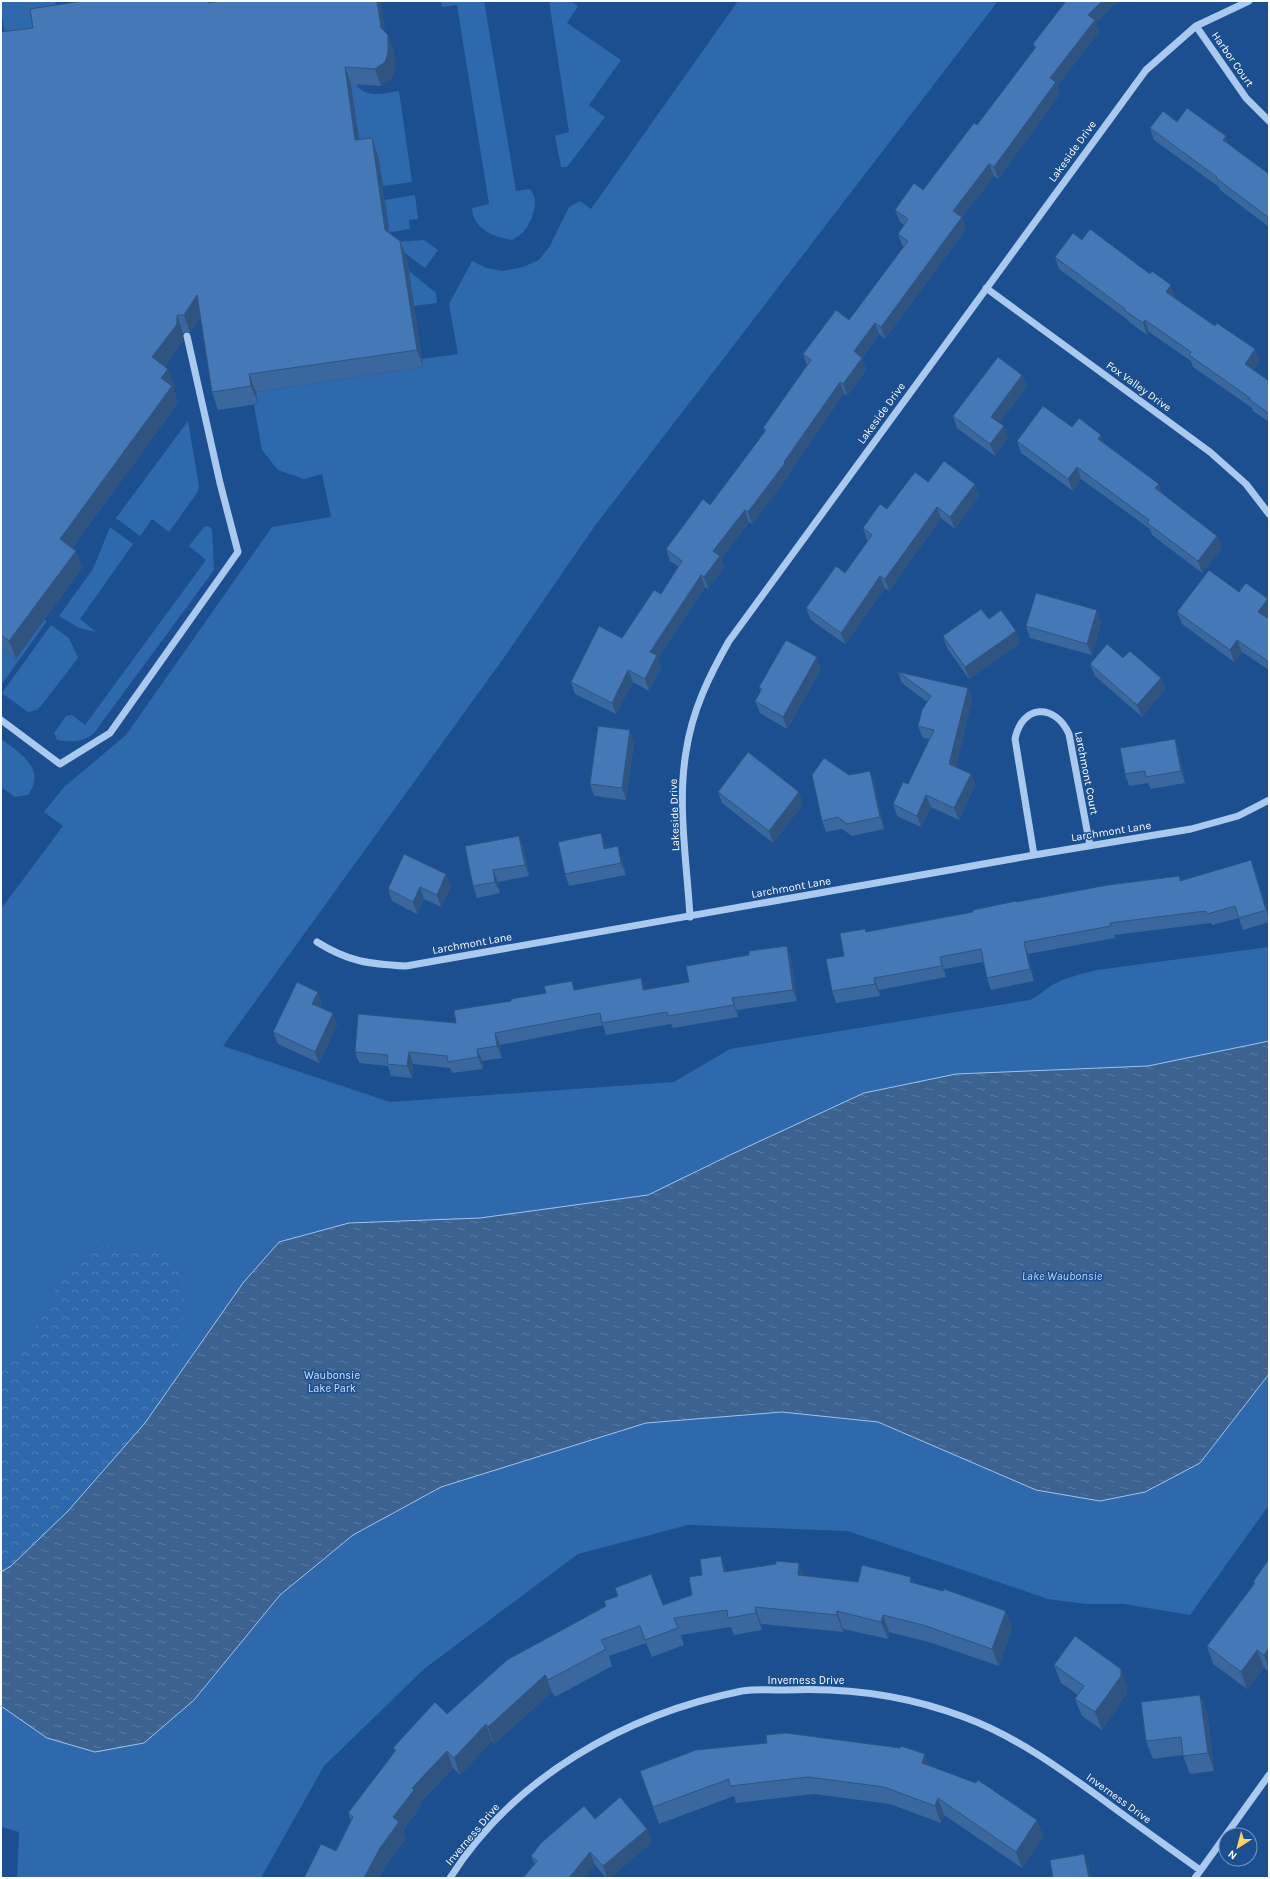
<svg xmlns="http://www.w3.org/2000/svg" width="1270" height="1879" font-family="Karla,sans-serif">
  <defs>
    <pattern id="forest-crowns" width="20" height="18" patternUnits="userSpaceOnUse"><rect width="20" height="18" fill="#2e69ad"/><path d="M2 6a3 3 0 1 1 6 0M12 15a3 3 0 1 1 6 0" fill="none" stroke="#4d80b9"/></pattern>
    <pattern id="water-ripples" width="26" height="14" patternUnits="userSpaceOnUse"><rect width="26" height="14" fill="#3c6290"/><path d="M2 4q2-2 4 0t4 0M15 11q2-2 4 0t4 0" fill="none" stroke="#597aa1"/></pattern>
  </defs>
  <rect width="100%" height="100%" fill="#1b4f8f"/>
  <path fill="#2e69ad" d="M1,1H55L59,23L8,50L1,11Z
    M441,1H484L516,191L530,189C540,200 533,219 525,230C522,234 517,237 512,240C495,237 473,230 472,208L489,204L457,5L442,7Z
    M549,1H571L578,6L567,23L621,60L589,105L605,117L567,167H561L555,136L569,132Z
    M738,1H998L594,527L503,659L223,1046L390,1102L674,1082L730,1049L1030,1000C1039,996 1045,989 1054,984C1067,977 1082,974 1097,970L1269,947V1505L1190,1615L1124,1604H1086L1048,1599L848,1531L688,1525L578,1554L424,1669L324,1766L261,1878H17L19,1832L1,1827V909L63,826L44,812L64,787L126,735L272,527L331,517L322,474L304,479L278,470L262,450L254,405L258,404L256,392L423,367L422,359L458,354L449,304L472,261L486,268L503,271L523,267L539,260L550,246L569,207L580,201L591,209Z
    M353,78C362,100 380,94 399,91L412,182L383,186L378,156L362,158L319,82Z
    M415,195L418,219L409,220L410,229L373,235L372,230L389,228L385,200Z
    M424,240L438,250L425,268L394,245L396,242Z
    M409,271L436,293L437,303L414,306Z
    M188,421L199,486L197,493L169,532L152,519L140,536L116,518Z
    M208,526L212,529L214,570L94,733C83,743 71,742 57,740L54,733L66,716L72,715L85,725L206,560L189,546L204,527Z
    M110,527L133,544L80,619L96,632L79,628L59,616L93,569Z
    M44,620L47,621L1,685V648L16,659Z
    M51,625L69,638L78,658L44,702L37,710L28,712L2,693Z
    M1,739C20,753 47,769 28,795L15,797L1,787Z"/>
  <path fill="url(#forest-crowns)" d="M100,1247H120L166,1254L178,1261L182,1275L184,1304L182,1327L176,1352L159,1403L145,1423L68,1511L11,1566L1,1572V1368L28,1341L61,1278L82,1256Z"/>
  <path fill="url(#water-ripples)" stroke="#9cc4f0" d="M1269,1041V1374L1200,1463L1145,1492L1100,1501L1036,1490L878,1422L782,1412L646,1423L441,1487L353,1535L280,1595L194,1700L144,1743L95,1752L47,1738L1,1706V1572L11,1566L68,1511L145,1423L243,1283L279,1242L349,1223L480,1218L648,1195L730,1155L864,1093L956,1074L1148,1066Z"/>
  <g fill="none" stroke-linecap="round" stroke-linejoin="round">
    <path stroke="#a9c9ee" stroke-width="7" d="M1196,26L1246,98L1269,121
      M986,288L1210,452L1246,484L1269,514
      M1,720L60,764L110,733L238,552L220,483L187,336
      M1034,855L1015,739C1022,704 1055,703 1069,734L1090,846
      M690,917C687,863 677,805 686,752C692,711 709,676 729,641L1146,70L1196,26L1249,1
      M317,942C349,962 369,964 406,966L1034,855L1191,829L1238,816L1269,800
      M450,1878C514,1777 626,1714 742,1691C756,1689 771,1690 785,1690C847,1687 906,1695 964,1717C1015,1736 1058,1767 1102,1799C1134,1823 1167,1846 1200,1870
      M1195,1878L1269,1775"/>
  </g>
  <path fill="#3a679d" d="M212,2L385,32L388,35L394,52L395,70L391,79L381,86L351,84L359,140L372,138L378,156L389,233L400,241L407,259L423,367L256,392L258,404L218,410L212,392L201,317L190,332L183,333V341L165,366L175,386L173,389L178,403L72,548L76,551L82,568L16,659L1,648V32Z
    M1096,23L1099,32L1057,86L1060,94L998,179L994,176L962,217L966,229L885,339L879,334L862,358L866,370L847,396L844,393L789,473L790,474L752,524L749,522L721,559L724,567L708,589L705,587L658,658L661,667L649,691L633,682L616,714L575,694L571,682L622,638L661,594L679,567L670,561L666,549L710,505L765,432L763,428L807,365L803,354L849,320L904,247L902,245L898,234L904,225L900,222L895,210L923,190L977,125L1035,49L1033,44Z
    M1177,122L1226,136L1228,144L1269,174V227L1220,190L1219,187L1154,140L1150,128Z
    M1082,240L1175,297L1174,298L1260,361L1253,370L1269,381V422L1253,411L1252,408L1193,367L1191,361L1149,332L1147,335L1129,322L1128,320L1059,269L1055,257Z
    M1022,375L1027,387L999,423L1008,438L995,456L957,428L953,416Z
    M1072,427L1101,435L1104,444L1163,494L1217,536L1222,548L1202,573L1152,535L1150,529L1081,479L1073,491L1021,453L1017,441Z
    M928,482L975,484L979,496L955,529L941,518L889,591L885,588L845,644L811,620L806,608L845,573L868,541L867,540L863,528L887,509Z
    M1239,592L1268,599L1269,601V615L1267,618L1269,619V670L1242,652L1234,662L1182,624L1177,612Z
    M989,619L1020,643L969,679L947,648L943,636Z
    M1101,622L1092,655L1030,638L1026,626Z
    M1123,658L1161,678L1165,689L1142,717L1095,676L1090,664Z
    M821,669L787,729L760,713L755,701L761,692L759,687Z
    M898,672L972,699L956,767L971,774L975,785L959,820L931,807L921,827L897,816L893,804L908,784L929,739L923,738L918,726L927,702L902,683Z
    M1175,739L1179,751L1185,783L1151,789L1148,783L1129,786L1125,774Z
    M634,742L626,800L594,796L590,784Z
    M849,775L874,782L884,829L852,836L842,829L826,832L822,821Z
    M718,792L803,804L773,843L722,803Z
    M601,833L606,849L622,858L626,875L569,886L565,874Z
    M524,848L529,876L498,882L500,893L477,898L473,886Z
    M404,854L451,886L441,907L424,899L417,914L392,901L388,889Z
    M1255,872L1269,918V922L1243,930L1239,918L1212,925L1211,923L1114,935L1115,938L1028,954L1034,981L991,990L987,978L983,962L944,969L946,977L879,990L880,996L836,1003L832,991L866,932L973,912L1016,902L1179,876L1181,880Z
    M787,946L791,958L797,1001L737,1010L738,1017L673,1028L671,1024L606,1035L603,1025L500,1045L502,1058L482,1061L483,1069L452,1073L450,1068L413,1064L412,1078L391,1076L388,1066L359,1063L355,1052L456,1023L511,1001L641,978L645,990L689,982L749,955Z
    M322,1004L320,1008L337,1025L319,1063L278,1044L273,1032Z
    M1269,1559V1671L1264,1668L1247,1689L1213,1664L1207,1646L1254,1584L1253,1582Z
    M727,1571L804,1576L858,1582L913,1583L1012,1628L999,1666L929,1642L889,1632L888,1639L843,1629V1632L761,1624L762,1630L734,1635L731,1627L681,1635L684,1645L652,1657L646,1643L609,1656L612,1666L555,1697L552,1692L494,1744L492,1741L460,1775L453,1768L419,1804L420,1807L403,1830L406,1839L386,1865L379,1878H304L336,1851L351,1821L348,1813L395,1752L393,1748L447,1714L606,1606L618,1596L615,1588L663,1605L692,1595Z
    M1054,1665L1127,1686V1693L1102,1730L1082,1716L1075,1699L1078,1695L1061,1683Z
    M1200,1695L1207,1712L1214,1771L1190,1774L1183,1755L1153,1759L1146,1741Z
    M929,1765L1037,1820L1043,1837L1022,1868L944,1815L941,1823L890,1804L814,1794L736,1803L734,1796L659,1824L640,1771Z
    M595,1819L652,1842L610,1878H606L595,1865L534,1864L531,1856Z"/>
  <path fill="#305480" d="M377,1H381L387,45L381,28Z
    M1102,1H1118L1096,23L1099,32L1057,86L1060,94L998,179L994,167L1050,78L1088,15Z
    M388,35L394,52L395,70L391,79L381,86L375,69Z
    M345,67L351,84L362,158L355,140Z
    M1226,136L1230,148L1223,140Z
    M372,138L378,156L391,247L385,230Z
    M989,164L994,176L962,217L966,229L885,339L881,327L953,211Z
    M400,241L407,259L423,367L417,350Z
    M1171,285L1175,297L1170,304L1166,292Z
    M197,295L204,313L190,332L184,315Z
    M177,315L183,333V341L159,375L152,357Z
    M1145,320L1149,332L1147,335L1143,323Z
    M875,323L879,334L858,363L854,351Z
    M1255,349L1260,361L1249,376L1245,364Z
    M862,358L866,370L847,396L843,384Z
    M168,369L175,386L173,389L178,403L66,556L60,539L161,378Z
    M249,374L256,392L258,404L251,386Z
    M1022,375L1027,387L995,429L991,417Z
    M840,382L844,393L789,473L790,474L752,524L748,512Z
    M1004,426L1008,438L995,456L990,444Z
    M1101,435L1106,447L1098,439Z
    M1077,467L1081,479L1073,491L1068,479Z
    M975,484L979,496L955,529L950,517Z
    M1159,484L1163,495L1155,488Z
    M937,507L941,518L889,591L885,579Z
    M745,510L749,522L721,559L724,567L708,589L704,577L713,551Z
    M1217,536L1222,548L1202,573L1198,561Z
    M76,551L82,568L16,659L9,641Z
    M701,575L705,587L658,658L661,667L649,691L645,679L650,652Z
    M880,576L885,588L845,644L841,633Z
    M1268,599L1269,601V615L1262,624L1258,612Z
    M1097,610L1101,622L1092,655L1087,644Z
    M1016,631L1020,643L969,679L965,667Z
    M1237,640L1242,652L1234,662L1230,650Z
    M817,657L821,669L787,729L783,717Z
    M628,670L633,682L616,714L612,703Z
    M1161,678L1165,689L1142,717L1137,705Z
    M968,688L972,699L954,776L949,764Z
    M630,730L634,742L626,800L622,788Z
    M1175,739L1179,751L1185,783L1181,771Z
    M870,771L874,782L884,829L880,817Z
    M971,774L975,785L959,820L954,808Z
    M799,792L803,804L773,843L769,831Z
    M926,795L931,807L921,827L917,816Z
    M601,833L605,845L609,861L604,849Z
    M519,836L524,848L529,876L525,865Z
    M618,846L622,858L626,875L621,863Z
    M1251,860L1255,872L1269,919L1266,910Z
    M493,870L498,882L500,893L495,882Z
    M446,874L451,886L441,907L437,895Z
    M420,887L424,899L417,914L413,902Z
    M1024,942L1028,954L1034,981L1030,969Z
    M787,946L791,958L797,1001L793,990Z
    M940,957L944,969L946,977L942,966Z
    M641,978L645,990H643Z
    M874,978L879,990L880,996L875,984Z
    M318,992L322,1004L316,1016L312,1004Z
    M732,998L737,1010L738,1017L734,1005Z
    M333,1013L337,1025L319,1063L315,1052Z
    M495,1033L500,1045L502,1058L497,1046Z
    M477,1049L482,1061L483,1069L478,1057Z
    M409,1052L413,1064L412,1078L407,1066Z
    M721,1556L727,1573L724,1572Z
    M799,1563L805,1580L798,1575Z
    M911,1577L917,1594L910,1582Z
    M755,1607L761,1624L762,1630L756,1613Z
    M837,1611L843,1629V1632L837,1615Z
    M1006,1611L1012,1628L999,1666L992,1649Z
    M883,1615L889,1632L888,1639L881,1622Z
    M1269,1648V1669L1264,1655Z
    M1257,1650L1264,1668L1247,1689L1241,1672Z
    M1121,1669L1127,1686V1693L1102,1730L1095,1712Z
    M545,1675L552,1692L494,1744L488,1727Z
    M1200,1695L1207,1712L1214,1771L1208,1753Z
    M486,1724L492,1741L460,1775L454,1758Z
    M447,1751L453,1768L419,1804L420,1807L403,1830L406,1839L386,1865L379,1878H364L393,1817L412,1788Z
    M925,1754L931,1771L922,1763Z
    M938,1798L944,1815L941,1823L935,1806Z
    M1037,1820L1043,1837L1022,1868L1016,1852Z
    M647,1829L652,1842L610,1878H607L603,1866Z
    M590,1852L595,1865L585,1878H569Z
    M1084,1854L1089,1866L1091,1878H1089Z"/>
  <path fill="#4478b7" stroke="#305480" d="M82,1H208V3L218,1H377L381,28L388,35V53L385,62L375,69L345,67L355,140L372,138L385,230L400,241L417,350L249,374L251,386L212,392L197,295L184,315H177V324L152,357L168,369L161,378L172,386L60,539L76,551L9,641L1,635V32L33,28L30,9Z
    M1066,1H1102L1088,15L1095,20L1050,78L1056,82L994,167L989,164L953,211L962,217L881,327L875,323L854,351L862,358L843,384L840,382L784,462L785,463L748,512L745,510L713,551L720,556L704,577L701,575L650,652L657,655L645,679L628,670L612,703L571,682L599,626L622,638L654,590L661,594L682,561L666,549L703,499L710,505L766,430L763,428L811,360L803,354L836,310L849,320L908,241L898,234L908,219L895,210L914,183L923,190L974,123L977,125L1036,47L1033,44Z
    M1187,108L1226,136L1223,140L1269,174V218L1216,178L1217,177L1150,128L1163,111L1177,122Z
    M1090,229L1150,274L1152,271L1171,285L1166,292L1215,326L1217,323L1255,349L1245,364L1269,381V414L1249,399L1250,398L1189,355L1191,352L1145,320L1143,323L1124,310L1125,309L1055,257L1073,233L1082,240Z
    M998,357L1022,375L991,417L1004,426L990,444L953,416Z
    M1043,406L1072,427L1079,418L1101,435L1098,439L1159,484L1155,488L1217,536L1198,561L1147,523L1149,520L1077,467L1068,479L1017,441Z
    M944,461L975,484L950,517L937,507L885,579L880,576L841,633L806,608L836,566L845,573L872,535L863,528L880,504L887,509L915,472L928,482Z
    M1209,570L1239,592L1246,583L1268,599L1258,612L1269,619V662L1237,640L1230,650L1177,612Z
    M1036,593L1097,610L1087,644L1026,626Z
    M981,609L989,619L1001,610L1016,631L965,667L943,636Z
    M786,640L817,657L783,717L755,701L762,689L759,687Z
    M1107,644L1123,658L1130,651L1161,678L1137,705L1090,664Z
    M898,672L968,688L949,764L971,774L954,808L926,795L917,816L893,804L903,782L908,784L934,730L918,726L922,710L931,696Z
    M598,726L630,730L622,788L590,784Z
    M1175,739L1181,771L1146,777L1145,771L1125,774L1120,748Z
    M748,752L799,792L769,831L718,792Z
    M824,758L849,775L870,771L880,817L847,824L838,817L822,821L812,775Z
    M601,833L604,849L618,846L621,863L565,874L558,842Z
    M519,836L525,865L493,870L495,882L473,886L465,846Z
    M404,854L446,874L437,895L420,887L413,902L388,889Z
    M1251,860L1266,910L1239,918L1235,906L1207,914L1206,911L1110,923L1111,926L1024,942L1030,969L987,978L981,949L940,957L942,966L874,978L875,984L832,991L826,959L844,956L840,933L865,929L866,932L973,912V910L1016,901V902L1108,885L1179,876L1180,881Z
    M787,946L793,990L732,998L734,1005L668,1016L667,1012L602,1023L600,1013L495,1033L497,1046L477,1049L478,1057L448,1062L447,1056L409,1052L407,1066L387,1064L388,1055L355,1052L358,1014L456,1023L454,1010L511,1001V999L546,993L544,986L572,981L574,990L641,978L643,990L689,982L686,966L749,955V951Z
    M297,982L318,992L312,1004L333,1013L315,1052L273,1032Z
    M721,1556L724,1572L776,1564V1561L799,1563L798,1575L858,1582L862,1565L911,1577L910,1582L943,1591L944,1589L1006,1611L992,1649L923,1625L883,1615L881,1622L837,1611V1615L755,1607L756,1613L728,1618L727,1610L674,1618L678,1628L645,1640L640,1626L601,1640L606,1649L548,1680L545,1675L488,1727L486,1724L454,1758L447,1751L412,1788L414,1790L393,1817L399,1822L380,1848L364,1878H304L321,1844L336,1851L353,1817L348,1813L396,1750L393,1748L435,1702L447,1714L507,1660L606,1606L604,1601L618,1596L615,1588L651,1574L663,1605L692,1595L689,1577L702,1575L700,1559Z
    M1269,1559V1648L1264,1655L1257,1650L1241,1672L1207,1646L1255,1583L1253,1582Z
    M1075,1636L1121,1669V1676L1095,1712L1075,1699L1084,1686L1054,1665Z
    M1200,1695L1208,1753L1183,1756L1181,1737L1146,1741L1141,1702Z
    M786,1733L900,1748L901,1746L925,1754L922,1763L976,1783L978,1780L1037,1820L1016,1852L938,1798L935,1806L884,1787L808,1777L730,1786L729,1779L653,1807L640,1771L696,1750L767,1743L766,1735Z
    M620,1797L647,1829L603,1866L590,1852L569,1878H523L537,1861L531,1856L541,1843L584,1806L595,1819Z
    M1084,1854L1089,1878H1053L1050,1860Z"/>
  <g text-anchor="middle" stroke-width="3" stroke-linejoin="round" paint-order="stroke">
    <g font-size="11" fill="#fff" stroke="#1b4f8f">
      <text transform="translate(1233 59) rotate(55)" y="4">Harbor Court</text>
      <text transform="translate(1072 151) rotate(-54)" y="4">Lakeside Drive</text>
      <text transform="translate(1139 386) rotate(36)" y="4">Fox Valley Drive</text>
      <text transform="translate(881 413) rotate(-54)" y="4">Lakeside Drive</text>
      <text transform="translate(1087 773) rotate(79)" y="4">Larchmont Court</text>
      <text transform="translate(674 815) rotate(-92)" y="4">Lakeside Drive</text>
      <text transform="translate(1111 831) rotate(-9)" y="4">Larchmont Lane</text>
      <text transform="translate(791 887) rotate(-10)" y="4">Larchmont Lane</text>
      <text transform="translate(472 943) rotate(-10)" y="4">Larchmont Lane</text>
      <text x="806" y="1684">Inverness Drive</text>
      <text transform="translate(1119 1798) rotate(36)" y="4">Inverness Drive</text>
      <text transform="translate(472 1834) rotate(-50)" y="4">Inverness Drive</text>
    </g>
    <g font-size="11" fill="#cfe3fa" stroke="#1b4f8f">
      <text x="332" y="1379">Waubonsie<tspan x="332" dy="13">Lake Park</tspan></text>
    </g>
    <g font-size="12" font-style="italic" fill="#b5d3f5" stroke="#1b4f8f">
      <text x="1062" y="1280">Lake Waubonsie</text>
    </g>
  </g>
  <rect width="1270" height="1879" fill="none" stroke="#ffffff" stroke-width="4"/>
  <g transform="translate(1238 1847) rotate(216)"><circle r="19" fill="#1b4f8f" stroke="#7695bc"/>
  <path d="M0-3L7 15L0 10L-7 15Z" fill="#ffd166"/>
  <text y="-6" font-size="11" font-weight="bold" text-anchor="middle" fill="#ffffff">N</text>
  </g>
</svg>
